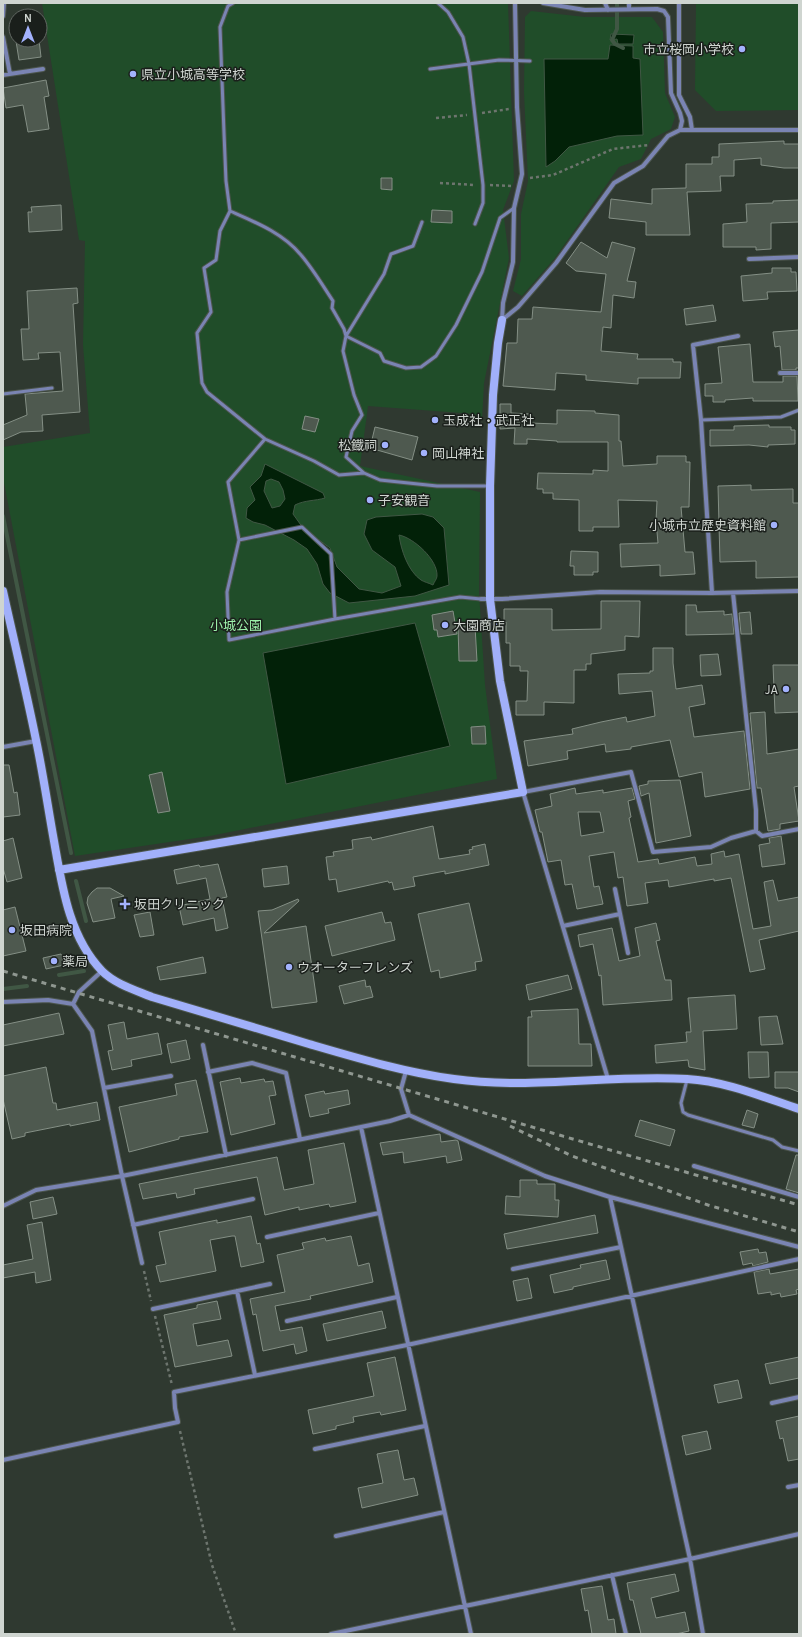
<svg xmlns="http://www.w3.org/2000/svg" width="802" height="1637" font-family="Karla,'Noto Sans JP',sans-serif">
  <rect width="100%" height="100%" fill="#2f3930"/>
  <path fill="#204d29" d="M42,3H508L514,181L503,210L509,258L484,383L482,420L475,414L368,406L360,466L480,492L479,593L485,685L497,779L210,836L75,856L3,477V447L90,433L83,345L85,241L79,240Z
    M696,3H799V110L716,111L695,90Z
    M531,11L585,17H652L663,32L665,93L675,117L671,129L651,139L641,159L619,167L555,258L522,296L513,291L521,259V214L528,181L524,92L525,17Z"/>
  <path fill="#022108" stroke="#405744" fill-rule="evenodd" d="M611,34L634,35L633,44H618L617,39L610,40Z
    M610,45L633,46V58L640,59L643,135L617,136L569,147L555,161L546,167L544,59H608Z
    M265,464L323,493L325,498C315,501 305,500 295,505L293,514L303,528L330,548L337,567L359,589L382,593L401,586L395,567L372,550L364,534L367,520L376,517L422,514L433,517L444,528L449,585L415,596L349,603L330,593L323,584L317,564L307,549L294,540L265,525L253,522L246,518L247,508L255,500L250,487L261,476ZM271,479L279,482L283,490L285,499L280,506L272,508L264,491L266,481ZM399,535C414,538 438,560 437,576C437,579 434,582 433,585C429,583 424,582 421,580C408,571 401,550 399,535Z
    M415,623L450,746L286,784L263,653Z"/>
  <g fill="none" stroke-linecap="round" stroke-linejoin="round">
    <path stroke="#405744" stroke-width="4" d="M617,3V29L612,40L615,44L623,48
      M3,516L71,853
      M76,881L86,921
      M59,975L84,971
      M3,989L27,986"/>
  </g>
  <path fill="#4e594f" stroke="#848f85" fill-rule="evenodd" d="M23,40H39L41,57L19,60L16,41Z
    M46,80L49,96L44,97L49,129L28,132L23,105L6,108L3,88Z
    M784,141V144H799V168H784L761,165V158L734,160V176H720L721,191L687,192L690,235H646V222L609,218L611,199L652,204V189L686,188V164H712V157H719V144Z
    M381,178H392V190L381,189Z
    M799,200V222L771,223V249L756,250V247H723V224L747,222L746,204L773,203V201Z
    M61,205L62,230L29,232L28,212H32L31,207Z
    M432,210L452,211V223L431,222Z
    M581,242L607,258L612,242L635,248L627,281L636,282L634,298L613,295L611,328L603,327L601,351L638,354L637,359H673V362H681L680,378H638V384L586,380V375L556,373L555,390L503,386L507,343H517L518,319H532L533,307L601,312L606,274L576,271L566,263Z
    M772,268H791V272H796L797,291L767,292L768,299L743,301L741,276L772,273Z
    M77,288L78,303L73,304L80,412L42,415L43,431L21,432L3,440V425L27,415L25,394L63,391L60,352L38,353L39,359L23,360L21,329H29L27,291Z
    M713,305L716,321L686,325L684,309Z
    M799,330V368H796V370H782L780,346L775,347L773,332Z
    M750,344L753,382H783V376H797L798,401H753V398L725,400V402H713V396H705V384L722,383L718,347Z
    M500,404H511V413L531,414L530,423L557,424V410L595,411V413L619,415V441H621L623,466L657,464V456H686V462H690L689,507H681L685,552H693L695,574L660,576V565L621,567L620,544L658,543L656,521L657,501L618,500L619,527H593V531H579V500L553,499V493H543V489H537L538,473L593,474V470L608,471V442H557V441L527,439V444H514L515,428L500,429Z
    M305,416L319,419L315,432L302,429Z
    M769,425V427H791V430H795V444L768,445V447L749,445L710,446V430H734V426Z
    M375,427L418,437L412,460L370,448Z
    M751,485V490L793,489V503H799V577L756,578V561L720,562L718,486Z
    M571,551L598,552V572H593V575H574V566H570Z
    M601,601H640L639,637L625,636V650L591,654V664H586V670H574V703L544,702V715H516V701H527L528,671H520V666H510V643H506V622H504V609H552V630L601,629Z
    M686,605H696L697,612L724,611V615L732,614L734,634L686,635Z
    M453,611L457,634L438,637L437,630H434L432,615Z
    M750,612L752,634H741L739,613Z
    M458,626H475L477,661H459Z
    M653,648H673V663L676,689L702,685L705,704L689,707L694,737L744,731L750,789L705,797L702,772L679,777L670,740L631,747V749L606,752L605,744L567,751L568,759L528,766L524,741L573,734L572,729L601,722L626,717L627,722L655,716L652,691L619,694L618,674L650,673V671H653Z
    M718,654L721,675L701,676L700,655Z
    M773,665H799V712L775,713Z
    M765,712L767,754L799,749V786L794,787L799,821L780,824V829L768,831L761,788H757L750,713Z
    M485,726L486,744H472L471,727Z
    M3,765H9L14,793L17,792L20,815L3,817Z
    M162,772L170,811L158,813L149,775Z
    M680,780L691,836L656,843L649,793L641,796L639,786L648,784V781Z
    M575,788L576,794L603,790V793L632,788L635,799L628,801L631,817L629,818L638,862L658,859L659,864L695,857L697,866L712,864L711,854L724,851L725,857L739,854L753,929L771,926L764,882L773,880L778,901L799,897V931L759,940L765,969L750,972L731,878L714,881V879L669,887L668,880L645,883L648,903L627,906L623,877L618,878L614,852L589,856L594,887L599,886L603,904L577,909L572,884L565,885L561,860L548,862L542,832H540L535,810L552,806L550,794ZM578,812H600L604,832L581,836Z
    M433,826L439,859L470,854L469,850L473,849L472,847L485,844L489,865L445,874V871L413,877L415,886L394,890L392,882L389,883L388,881L338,892L336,879L329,880L326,857L334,856L333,852L353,849L352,840L371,837L372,840Z
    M781,836L785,864L762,867L759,845L770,843L769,838Z
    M13,838L22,878L7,882L3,868V841Z
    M218,864L227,897L222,898L228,928L216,931L214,918L183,925L179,906L210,899L206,878L177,884L174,870L199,865L200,867Z
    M287,866L289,884L264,887L262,869Z
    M97,888H110L124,896L111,899L115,918L93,922L87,903L88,897L92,892Z
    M298,899L299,901L264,933L306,926L317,1002L272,1008L258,911L272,910Z
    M469,903L482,961L475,962L476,970L440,978L439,970L431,972L418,914Z
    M15,907L26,951L3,956V910Z
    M150,912L154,935L140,937L134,915Z
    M382,912L385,923L391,922L395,940L332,956L325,926Z
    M656,923L660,940L656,941L665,980H671L672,1000L603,1005L601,975L599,976L593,944L580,947L578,935L612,928L619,961L640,956L635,928Z
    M61,954L64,965L46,969L43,958Z
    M203,957L206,973L160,980L157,967Z
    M568,975L572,989L529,1000L526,985Z
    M365,980L366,987L370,986L373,997L344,1004L339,986Z
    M735,995L737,1029L703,1031L705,1070L689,1067L688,1060L656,1063L655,1045L687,1042L686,1032H691L688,998Z
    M578,1009L579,1044H591L592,1066H528V1017H532L531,1011Z
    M59,1013L64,1034L3,1046V1025Z
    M777,1016L783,1044L761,1045L759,1017Z
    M124,1022L127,1039L158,1033L162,1054L131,1060L132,1066L112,1070L108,1051L113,1050L108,1025Z
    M186,1040L190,1059L171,1063L167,1044Z
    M748,1052H768L769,1077L749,1078Z
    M46,1067L53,1103H56L57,1110L97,1102L100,1120L70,1126V1124L25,1133V1136L12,1139L3,1099V1076Z
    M775,1072H799V1092L788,1088H775Z
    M240,1078L241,1083L264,1079L265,1082L273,1081L276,1095L269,1096L275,1124L231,1135L220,1082Z
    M196,1080L208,1132L179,1137V1139L129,1152L119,1107L177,1095L175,1084Z
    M348,1090L350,1104L328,1109L329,1113L310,1117L305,1095L324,1091L325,1094Z
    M747,1110L758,1114L754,1128L742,1125Z
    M640,1120L675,1130L670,1146L635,1136Z
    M440,1134L441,1142L456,1140L458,1141L462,1160L447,1163L446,1156L404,1163L403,1152L383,1155L380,1143Z
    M344,1143L356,1202L330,1207L329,1204L299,1210V1207L265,1215L257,1177L194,1189L195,1194L177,1198L176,1193L143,1199L139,1184L277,1157L284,1190L314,1184L308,1150Z
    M796,1155H799V1193L786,1189Z
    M520,1180H537V1184H555V1200H559L558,1217L505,1214L506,1196L520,1197Z
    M53,1197L57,1214L33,1219L30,1202Z
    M595,1215L598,1233L507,1249L504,1234Z
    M251,1216L257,1244L260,1243L264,1262L241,1267L235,1236H232L210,1240L216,1271L160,1282L156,1266L166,1264L159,1232L217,1220V1223Z
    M42,1222L51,1280L36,1283L35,1272L3,1278V1265L33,1259L27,1225Z
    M351,1236L358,1266L369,1263L373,1282L310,1296L311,1299L275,1306L280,1331L302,1327L307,1351L296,1354L294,1344L263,1351L256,1314L253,1315L250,1299L285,1292L277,1255L304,1249L302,1243L325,1238L326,1241Z
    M758,1249L759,1253L766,1252L768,1262L753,1266L752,1263L743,1265L740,1252Z
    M606,1260L610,1279L573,1287V1289L554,1293L550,1275L581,1268L580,1265Z
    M769,1269L770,1274L799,1269V1289L796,1290L797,1294L781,1297L780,1293L771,1295V1292L758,1294L754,1272Z
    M528,1278L532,1298L517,1301L513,1281Z
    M217,1301L221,1319L193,1324L197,1346L228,1340L232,1356L175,1367L164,1315L197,1308V1305Z
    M382,1311L386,1328L327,1341L323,1324Z
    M395,1357L406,1410L381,1415L380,1412L353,1417L354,1422L336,1426V1429L313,1434L308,1410L374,1396L367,1363Z
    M799,1357V1378L770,1384L765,1364Z
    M738,1380L742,1398L718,1403L714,1385Z
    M799,1416V1459L788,1461L783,1438L780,1439L776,1421Z
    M707,1431L711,1449L686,1455L682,1436Z
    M398,1450L404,1480L414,1478L418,1495L362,1508L358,1488L383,1483L377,1454Z
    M675,1574L679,1591L651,1598L656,1618L685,1612L689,1631L676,1634H641L633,1600H630L627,1583Z
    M602,1586L608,1620L614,1619L616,1634H592L588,1610L585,1611L581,1589Z"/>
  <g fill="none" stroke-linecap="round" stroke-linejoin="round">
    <g stroke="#4c554d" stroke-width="5">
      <path id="lane" d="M233,3L228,6L220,27L224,133L226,181L230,211L220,231L216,260L204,268L211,312L197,333L202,383L207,392L265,439L314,461L339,475L364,473L380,480L437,486H490
        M438,3L448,12L463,37L469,64L483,185V203L475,224
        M430,69L499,60L530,61
        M230,211C255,222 283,233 301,255C313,269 323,286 333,301L332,308L344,329L346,336L380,353L384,361L406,368L421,367L436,356L456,325L482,272L500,218L514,208
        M3,394L52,388
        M701,420L781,417L799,410
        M265,439L228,482L239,540L302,527L331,554L335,619L460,597L481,599
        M364,473L346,457L352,431L362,415L354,395L343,351L346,336L384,274L391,254L413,246L422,222
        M239,540L227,592L229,640L335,619
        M687,1080L681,1103L683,1112L688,1115L773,1140L782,1147L799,1151"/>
    </g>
    <g stroke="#4c554d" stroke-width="6">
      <path id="street" d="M543,3L585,10L657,9L664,11L668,17L671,93L680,113L682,121L680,130
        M605,3L608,10
        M679,3V95L690,117L692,130
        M629,9V3
        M3,16L4,3
        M3,37L10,74
        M3,75L43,69
        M749,259L799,257
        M502,320L518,307L556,263L614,183L643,166L668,136L680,130H799
        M502,320L503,303L513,262L514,208L522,174L517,107L515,3
        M780,373H799
        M712,593L701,420L693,345L738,336
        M733,593L756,810V831
        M481,599H502L600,592L712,593L799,591
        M3,747L36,741
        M615,889L628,953
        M563,926L620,914
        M3,1002L48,1000L73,1004L79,992L102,971
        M73,1004L92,1031L122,1176L361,1127
        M203,1045L226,1155
        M406,1071L401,1089L409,1115
        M208,1072L252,1063L286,1073L300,1139
        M608,1079L523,792L631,772L653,852L711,847L731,838L756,831L762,836L799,829
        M104,1088L171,1076
        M694,1166L799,1197
        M610,1197L690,1559L703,1634
        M3,1206L36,1190L122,1176L142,1263
        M133,1225L253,1199
        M267,1237L379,1213
        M513,1269L621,1247
        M237,1291L255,1375
        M153,1309L270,1284
        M287,1321L397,1297
        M772,1403L799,1397
        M315,1449L425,1426
        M3,1460L178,1422L175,1408L174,1392L407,1345L799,1259
        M788,1487L799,1485
        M336,1536L444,1512
        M612,1575L626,1634
        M331,1634L690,1559L799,1534
        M471,1634L361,1127L390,1121L409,1115L545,1176L610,1197L799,1247"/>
    </g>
    <g stroke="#4c554d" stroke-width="10">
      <path id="secondary" d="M3,591C14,641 26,690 36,740C43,773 48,808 54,841C62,886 69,937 102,971C115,984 135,990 152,997C205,1013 257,1028 309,1044C357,1058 404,1072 454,1079C530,1090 611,1074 687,1079C725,1081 763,1097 799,1109
        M59,870L523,792L500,681L490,599V486L493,395L498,343L502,320"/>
    </g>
    <path stroke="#6d756e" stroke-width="2.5" stroke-dasharray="3 3" stroke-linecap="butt" d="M482,113L509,109
      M436,118L467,115
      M530,178L553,175L613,149L649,145
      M440,183L475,185
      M490,185L511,186
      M144,1271L151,1301
      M155,1316L172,1385
      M180,1431L212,1565L236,1634"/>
    <use href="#lane" stroke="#7a84b3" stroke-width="3"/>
    <use href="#street" stroke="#7a84b3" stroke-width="4"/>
    <use href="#secondary" stroke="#a1b0fa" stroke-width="8"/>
    <path stroke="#8f9790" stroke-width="3" stroke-dasharray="5 5" stroke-linecap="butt" d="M3,971C269,1049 533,1128 799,1205
      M510,1126L572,1156L708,1205L799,1232"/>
  </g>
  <g fill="#a3b2fd" stroke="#1a1f1b" stroke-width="1.5">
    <circle cx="742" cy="49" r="4"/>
    <circle cx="133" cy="74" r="4"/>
    <circle cx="435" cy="420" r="4"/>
    <circle cx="385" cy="445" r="4"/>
    <circle cx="424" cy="453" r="4"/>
    <circle cx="370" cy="500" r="4"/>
    <circle cx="774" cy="525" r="4"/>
    <circle cx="445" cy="625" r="4"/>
    <circle cx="786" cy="689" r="4"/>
    <path d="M123 898h4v4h4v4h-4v4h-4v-4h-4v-4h4z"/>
    <circle cx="12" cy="930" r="4"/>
    <circle cx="54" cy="961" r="4"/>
    <circle cx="289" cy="967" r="4"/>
  </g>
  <g text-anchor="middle" stroke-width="3" stroke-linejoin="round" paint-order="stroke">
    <g font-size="13" fill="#cfd5d0" stroke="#1a1f1b" text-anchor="start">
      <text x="734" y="54" text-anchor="end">市立桜岡小学校</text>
      <text x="141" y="79">県立小城高等学校</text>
      <text x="443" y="425">玉成社・武正社</text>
      <text x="377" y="450" text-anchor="end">松鐡祠</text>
      <text x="432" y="458">岡山神社</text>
      <text x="378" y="505">子安観音</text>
      <text x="766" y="530" text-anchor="end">小城市立歴史資料館</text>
      <text x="453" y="630">大園商店</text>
      <text x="778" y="694" text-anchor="end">JA</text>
      <text x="134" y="909">坂田クリニック</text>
      <text x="20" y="935">坂田病院</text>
      <text x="62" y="966">薬局</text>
      <text x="297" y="972">ウオーターフレンズ</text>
    </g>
    <g font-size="13" fill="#9ef3ab" stroke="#1a1f1b">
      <text x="236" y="630">小城公園</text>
    </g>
  </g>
  <rect width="802" height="1637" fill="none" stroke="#cfd5d0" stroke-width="8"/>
  <g transform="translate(28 28)"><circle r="19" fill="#1a1f1b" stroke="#626863"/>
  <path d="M0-3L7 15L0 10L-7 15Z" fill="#a3b2fd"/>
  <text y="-6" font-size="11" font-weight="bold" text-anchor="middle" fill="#cfd5d0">N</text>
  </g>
</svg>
